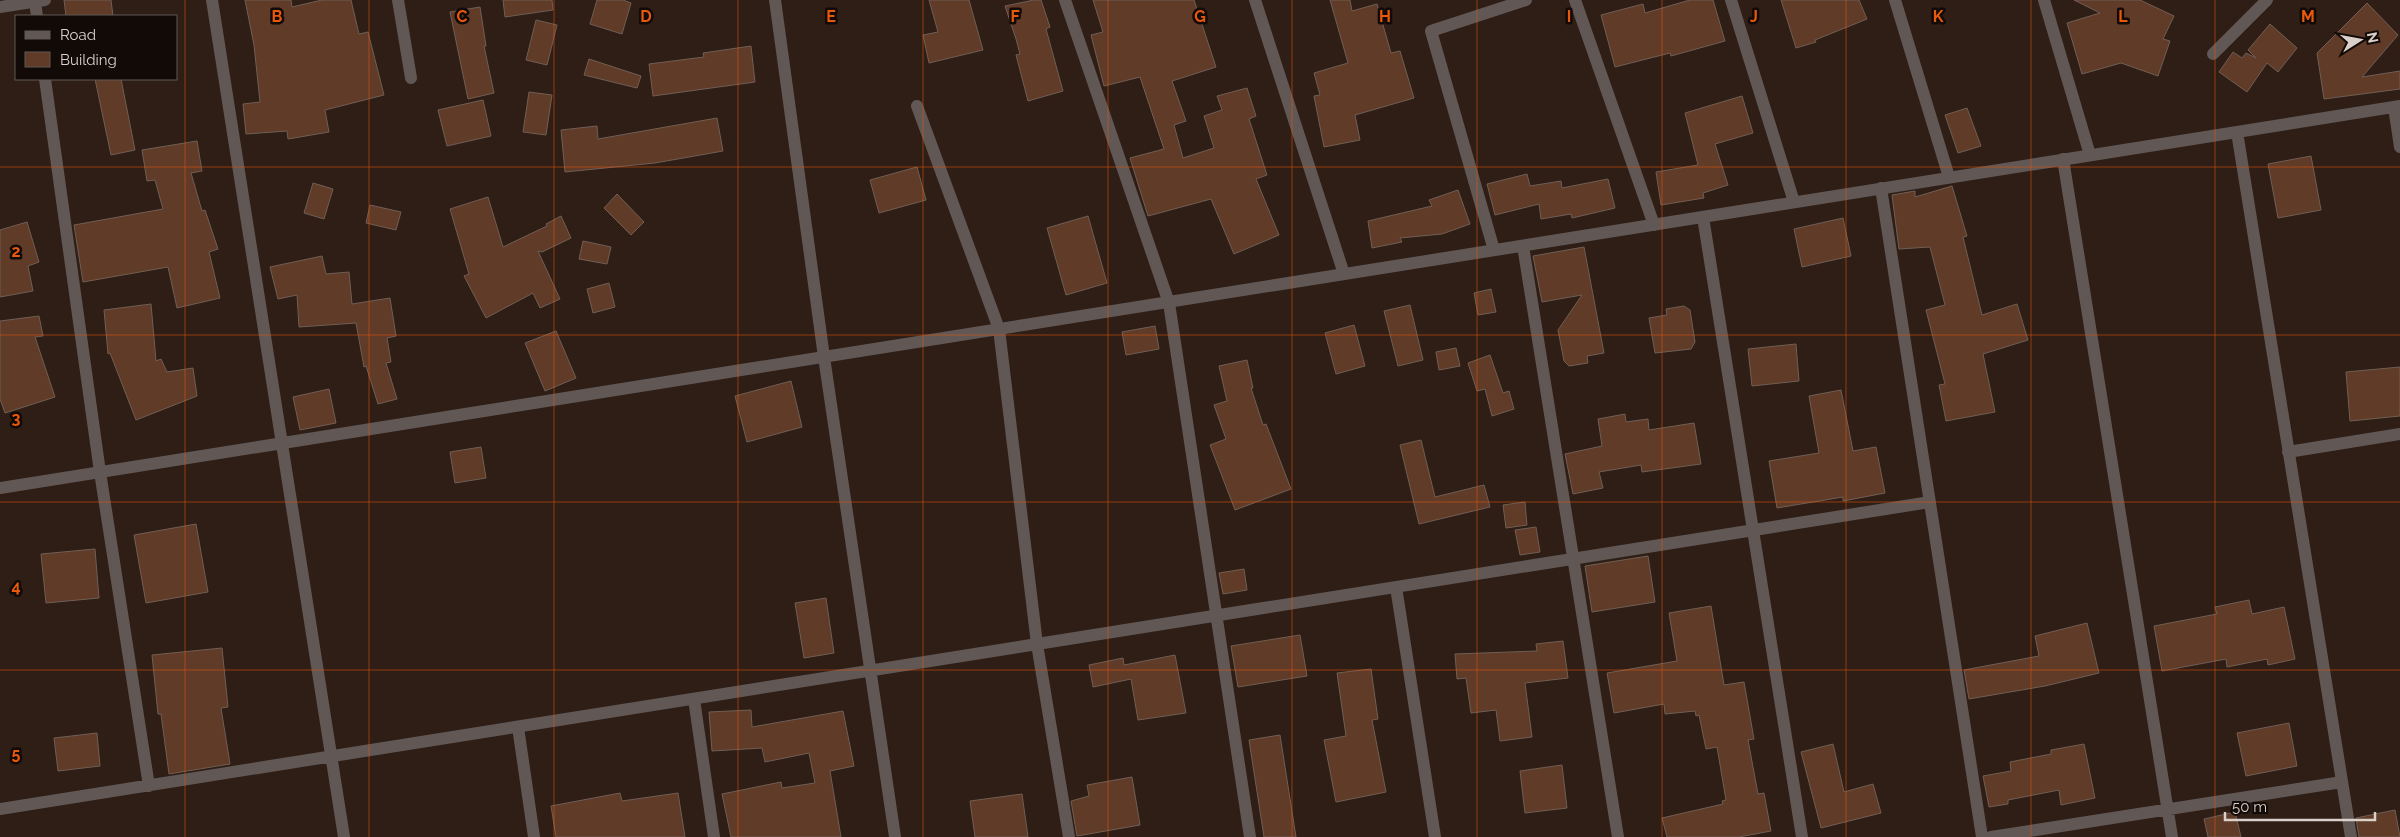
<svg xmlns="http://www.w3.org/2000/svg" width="2400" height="837" font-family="Raleway,sans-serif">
  <rect width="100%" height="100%" fill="#2e1e16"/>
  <path fill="#5f3b28" stroke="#715e54" d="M64,0H111L113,16H66Z
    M245,0H291L292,7L322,0H351L359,34L368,32L384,95L325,110L329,132L288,139L287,131L246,134L243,104L260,102L254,45Z
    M503,0H552L553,10L505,17Z
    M597,0H623L631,3L622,34L590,24Z
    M929,0H969L983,50L929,63L923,35L938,32Z
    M1034,0H1041L1050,27L1046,29L1063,91L1028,101L1016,55L1020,54L1016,39L1005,6Z
    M1093,0H1194L1216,67L1172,81L1186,121L1174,125L1183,158L1214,148L1204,116L1222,110L1217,96L1247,88L1256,116L1249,119L1267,175L1256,179L1279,235L1234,254L1211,199L1148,216L1130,158L1164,149L1140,77L1104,86L1091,35L1103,32Z
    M1330,0H1350L1352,11L1377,4L1391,53L1400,51L1414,98L1355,115L1360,140L1324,147L1314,96L1320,95L1314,73L1348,63Z
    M1690,0H1713L1725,41L1671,56L1670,53L1615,67L1601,15L1643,4L1645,13Z
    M1781,0H1859L1867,19L1815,40L1816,42L1796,48Z
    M2074,0H2140L2174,16L2163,39L2170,41L2158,76L2121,63L2082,74L2067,23L2100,13Z
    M2367,3L2398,35L2362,77L2400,71V89L2324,99L2317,53Z
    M480,7L486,46H484L494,93L468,99L450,12Z
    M536,20L557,25L547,65L526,60Z
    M2270,24L2297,48L2278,72L2267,63L2247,92L2219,72L2233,52L2242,58L2246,53L2256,58L2248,50Z
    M751,46L755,82L653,96L649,64L704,57L703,53Z
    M589,59L641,76L637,88L584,75Z
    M95,79H121L135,150L111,155Z
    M529,92L552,95L546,135L523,132Z
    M1742,96L1753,133L1715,144L1728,185L1703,193L1704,198L1661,205L1656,172L1698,165L1685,113Z
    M483,100L491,136L447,146L438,110Z
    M1967,108L1981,146L1958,153L1945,115Z
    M717,118L723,151L655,163L565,172L561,130L597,126L598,139Z
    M197,141L202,171L191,173L202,211L205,210L218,249L209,252L220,298L177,308L168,267L83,282L74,225L163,209L155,180L147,181L142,150Z
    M2311,156L2321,210L2278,218L2268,164Z
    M917,167L926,200L879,213L870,180Z
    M1527,174L1530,186L1561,181L1562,188L1608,179L1615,208L1572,218L1571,214L1541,219L1539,204L1495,215L1487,184Z
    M313,183L333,189L324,219L304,213Z
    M1952,186L1967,236L1963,237L1982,315L2017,304L2028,340L1983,354L1995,412L1946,421L1939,385L1945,384L1926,310L1945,305L1930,247L1899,249L1892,195L1915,191V197Z
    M1458,190L1470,224L1442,234L1400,238L1402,242L1372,248L1368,221L1432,206L1429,200Z
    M617,194L644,222L631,235L604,208Z
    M488,197L503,247L547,226L546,224L561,216L571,238L542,252L538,251L560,299L540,308L533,293L486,318L464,276L469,274L450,209Z
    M370,205L401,212L396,230L366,223Z
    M1088,216L1107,283L1066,295L1047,228Z
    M1843,218L1851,256L1802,267L1794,229Z
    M27,222L39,262L28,266L33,291L0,297V230Z
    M583,241L611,247L607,264L579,259Z
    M1584,247L1604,353L1587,356L1588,363L1569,366L1564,361L1558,330L1582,295L1542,302L1533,256Z
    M322,256L326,274L349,272L352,304L390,298L396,336L387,338L391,362L386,363L397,399L378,404L366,366L364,367L356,323L299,327L297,295L278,299L270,267Z
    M609,283L615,307L593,313L587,289Z
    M1491,289L1496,312L1478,315L1474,293Z
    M151,304L156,361L161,359L167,372L193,368L197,396L136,420L110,353L108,354L104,310Z
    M1410,305L1423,360L1398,366L1384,311Z
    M1684,306L1690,310L1695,342L1691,349L1655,353L1649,318L1667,315L1666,309Z
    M39,316L43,336L35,337L55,397L5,413L0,399V321Z
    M1354,325L1365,366L1336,374L1325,333Z
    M1155,326L1159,349L1126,355L1122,332Z
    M556,331L576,378L545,391L525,343Z
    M1796,344L1799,381L1752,386L1748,349Z
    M1456,348L1460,366L1439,370L1436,352Z
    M1490,355L1503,393L1509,391L1514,409L1492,416L1485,389L1477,391L1468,363Z
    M1247,360L1253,388H1251L1263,425L1266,424L1291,489L1235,510L1210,445L1226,439L1214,405L1227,401L1219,366Z
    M2400,367V416L2350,421L2346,372Z
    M791,381L802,427L747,442L735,396Z
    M329,389L336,423L300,430L293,397Z
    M1841,390L1853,451L1876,447L1885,493L1843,501V497L1777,508L1769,461L1819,453L1809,396Z
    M1625,414L1626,422L1648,419L1649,430L1694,423L1701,464L1642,472L1641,465L1599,472L1603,488L1573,494L1565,454L1602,446L1598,419Z
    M1421,440L1435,497L1484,485L1490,507L1419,524L1400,445Z
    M481,447L486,478L455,483L450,452Z
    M1525,502L1527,525L1506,528L1503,505Z
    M196,524L208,592L146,603L134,535Z
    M1536,527L1540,552L1520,555L1515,530Z
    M95,549L99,598L46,603L41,554Z
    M1648,556L1655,602L1592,612L1585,566Z
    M1244,569L1247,590L1223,594L1219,573Z
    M826,598L834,653L804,658L795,603Z
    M2249,600L2252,614L2284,607L2295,659L2268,665L2267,659L2227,667L2226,659L2162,671L2154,626L2217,614L2215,607Z
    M1711,606L1724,685L1744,682L1754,739L1748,740L1758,794L1764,793L1771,831L1739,837H1667L1662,818L1723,804L1722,801L1726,800L1717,747L1706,749L1699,715L1696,716L1695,711L1665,714L1664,704L1614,713L1607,673L1677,661L1669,613Z
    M2087,623L2099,673L2045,686L1969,699L1964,670L2039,656L2035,636Z
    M1300,635L1307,676L1238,687L1231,646Z
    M1563,641L1568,678L1525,683L1532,737L1500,741L1496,710L1471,713L1466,678L1457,679L1455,654L1537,651L1536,644Z
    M222,648L228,707L221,708L230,764L169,774L161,714H158L152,655Z
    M1175,655L1186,713L1138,720L1131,679L1093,687L1089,665L1123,658L1124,665Z
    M1371,669L1378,719L1372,720L1386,792L1336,802L1324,740L1346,736L1337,673Z
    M751,710L752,727L843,711L854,766L830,771L841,837H731L722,794L781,782L782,788L815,783L809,753L765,762L762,748L712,751L709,712Z
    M2289,723L2297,766L2246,776L2237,733Z
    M97,733L100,766L58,771L54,738Z
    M1280,735L1296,837H1264L1249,740Z
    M1833,744L1844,792L1873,784L1881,813L1821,828L1801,752Z
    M2084,744L2095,798L2061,805L2059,790L2008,800V804L1989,807L1983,776L2011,771L2010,762L2051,754V750Z
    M1562,765L1567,808L1525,813L1520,771Z
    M1132,777L1140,825L1077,836L1071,801L1089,796L1087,785Z
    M620,793L622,801L678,793L685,837H556L551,806Z
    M1022,794L1028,837H975L970,801Z
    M2395,810L2400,837H2359L2356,818Z
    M2235,812L2241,837H2208L2204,819Z"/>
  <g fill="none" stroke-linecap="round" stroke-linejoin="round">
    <path stroke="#615755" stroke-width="12" d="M212,0L344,837
      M398,0L411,78
      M775,0L824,357L895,837
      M1065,0L1169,303L1250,837
      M1255,0L1344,274
      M1575,0L1654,225
      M1731,0L1794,202
      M1895,0L1949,177
      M2044,0L2090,155
      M35,2L37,16
      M0,7L45,0
      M2213,54L2267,0
      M45,79L100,472L149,786
      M917,106L999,329L1037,644L1069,837
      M2394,107L2400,147
      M2237,132L2351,837
      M2063,159L2172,837
      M1881,188L1982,837
      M1703,217L1802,837
      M1523,246L1618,837
      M1494,250L1431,31L1526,0
      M2288,452L2400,434
      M0,488L2400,106
      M1396,587L1435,837
      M694,699L714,837
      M518,727L534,837
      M0,809L1930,502
      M1991,837L2342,782"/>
  </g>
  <path fill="none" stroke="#e8590c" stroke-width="1" stroke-opacity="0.55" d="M185,0V837M369,0V837M554,0V837M738,0V837M923,0V837M1108,0V837M1292,0V837M1477,0V837M1662,0V837M1846,0V837M2031,0V837M2215,0V837M0,167H2400M0,335H2400M0,502H2400M0,670H2400"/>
  <g font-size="16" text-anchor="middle" font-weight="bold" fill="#e8590c" stroke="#110a07" stroke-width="5" stroke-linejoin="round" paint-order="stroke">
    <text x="277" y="22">B</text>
    <text x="462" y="22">C</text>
    <text x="646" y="22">D</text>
    <text x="831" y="22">E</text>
    <text x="1015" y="22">F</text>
    <text x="1200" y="22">G</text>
    <text x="1385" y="22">H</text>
    <text x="1569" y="22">I</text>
    <text x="1754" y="22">J</text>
    <text x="1938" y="22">K</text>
    <text x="2123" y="22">L</text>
    <text x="2308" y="22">M</text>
    <text x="16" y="257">2</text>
    <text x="16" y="424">3</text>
    <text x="16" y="592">4</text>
    <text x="16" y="759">5</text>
  </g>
  <rect x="15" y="15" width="162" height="65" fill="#110a07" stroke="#615955"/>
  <rect x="25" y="31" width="25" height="8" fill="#615755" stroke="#615955"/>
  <text x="60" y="40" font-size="15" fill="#dacfc9">Road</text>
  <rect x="25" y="52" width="25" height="15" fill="#5f3b28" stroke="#615955"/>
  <text x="60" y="65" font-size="15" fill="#dacfc9">Building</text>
  <g transform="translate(2360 40) rotate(79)" stroke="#110a07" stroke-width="4" paint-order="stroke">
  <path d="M0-4L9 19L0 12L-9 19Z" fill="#dacfc9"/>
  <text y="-8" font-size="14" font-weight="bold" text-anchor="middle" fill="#dacfc9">N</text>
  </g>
  <path d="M2225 812v8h150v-8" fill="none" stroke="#dacfc9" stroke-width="2.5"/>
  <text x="2232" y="812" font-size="15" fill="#dacfc9" stroke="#110a07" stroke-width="4" paint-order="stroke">50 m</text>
</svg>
